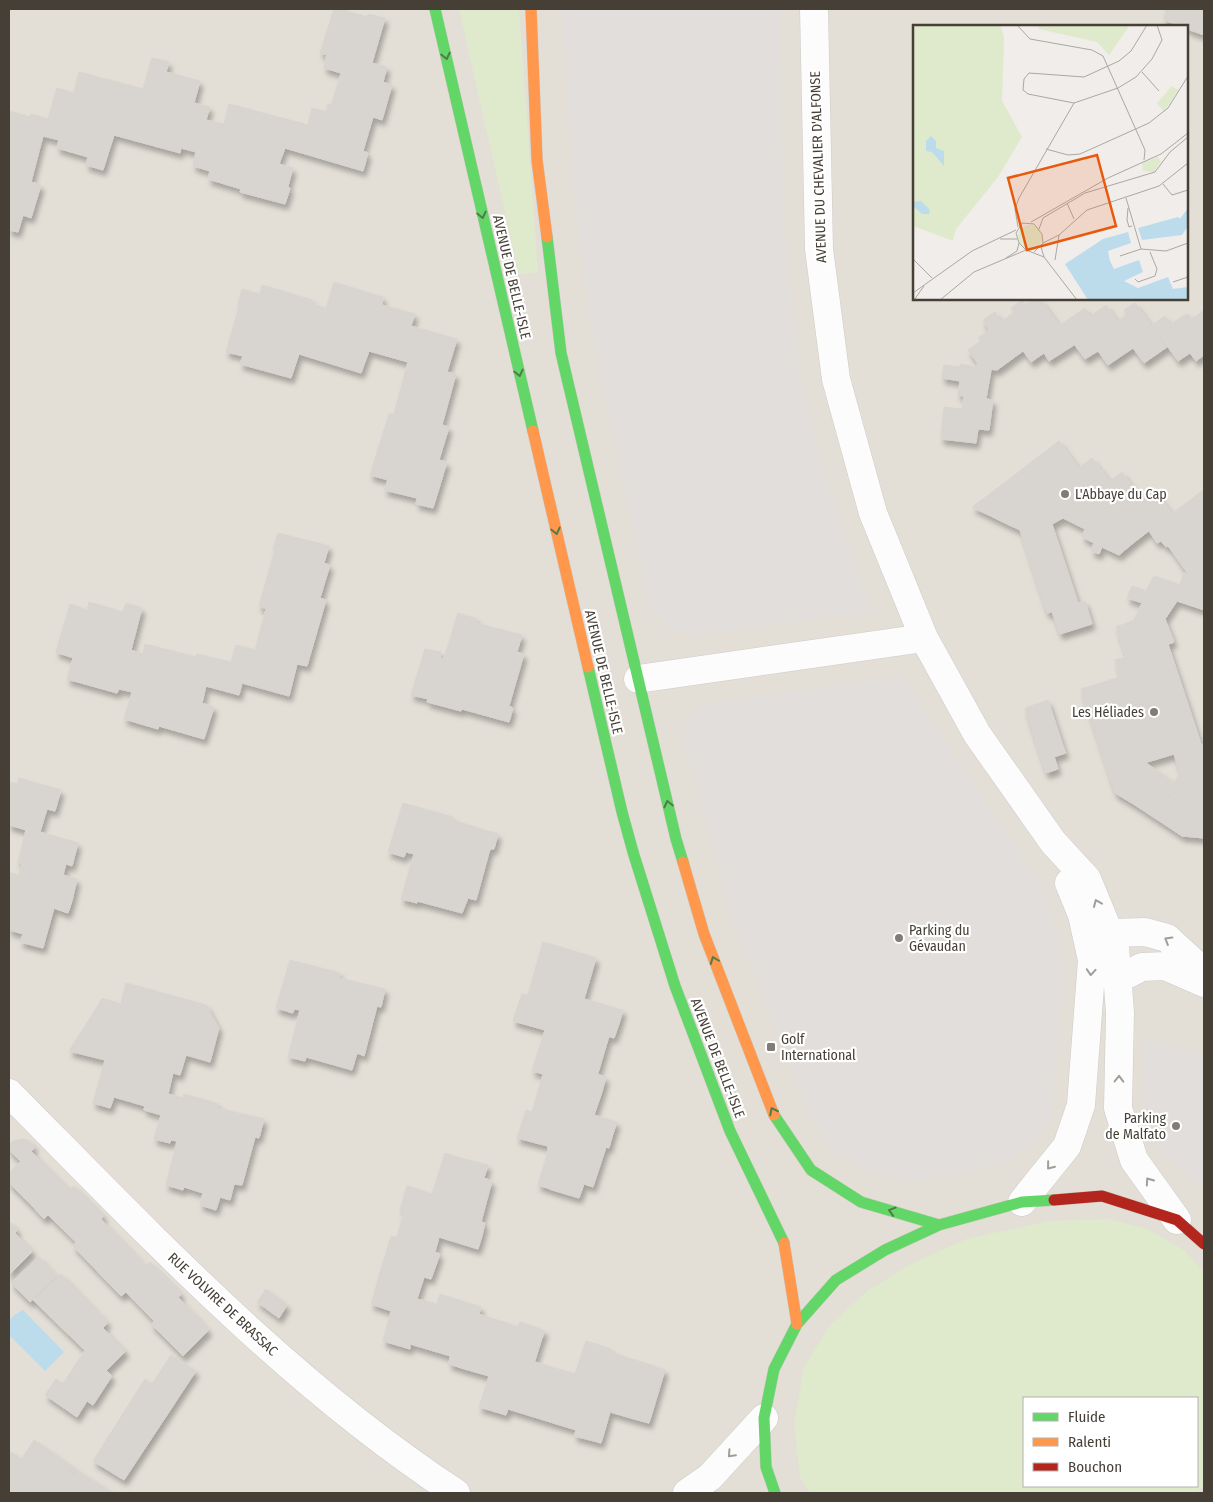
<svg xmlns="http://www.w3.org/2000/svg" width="1213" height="1502" font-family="'Fira Sans Condensed',sans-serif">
  <defs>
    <filter id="shadow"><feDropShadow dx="3" dy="5.5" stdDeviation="2.5" flood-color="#0004"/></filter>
  </defs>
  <rect width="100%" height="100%" fill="#f0edea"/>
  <path fill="#e3dfd7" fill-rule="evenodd" d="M9,9H1204V1493H9ZM914,26H1187V299H914ZM1024,1398H1197V1486H1024Z"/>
  <path fill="#dfe9cb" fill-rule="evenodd" d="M459,9H519L538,272L519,274Z
    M1108,1219L1148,1229L1185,1251L1204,1273V1484L1197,1493H810L800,1477L794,1423L804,1367L831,1324L867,1291L911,1264L966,1239L1049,1221ZM1024,1398H1197V1486H1024Z"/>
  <path fill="#e1dedb" d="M562,9H779L785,253L802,387L838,520L872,611L699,635L671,630L650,609L593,337L575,203Z
    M904,676L934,727L1026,861L1049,905L1062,951L1061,1003L1051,1116L1034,1143L1008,1160L922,1181L874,1175L831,1148L809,1114L735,924L684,742L687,722L697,709L714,702Z
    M1145,1038L1204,1053V1188L1198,1185L1153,1143L1141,1108Z"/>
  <path fill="#bcdcec" d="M23,1310L64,1352L45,1371L9,1335V1320L16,1314Z"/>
  <path fill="#d8d5d1" stroke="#d8d4d0" filter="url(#shadow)" d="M334,9H340L367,17L368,14L385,18L372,63L387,67L383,82L392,85L382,120L373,117L363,151L368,153L363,171L285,148L279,164L293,168L288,186L290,189L285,204L240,192L241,189L208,179L210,171L193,166L196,152L181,148L180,153L114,135L103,170L86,165L88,157L57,148L59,140L43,136L31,182L41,185L31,218L23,215L18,232L9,230V111L30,117L31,114L48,119L57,88L74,93L79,72L143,89L152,58L169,62L166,72L200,81L194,103L210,107L206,120L224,124L229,104L308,125L312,108L334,114L350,59L320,53Z
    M1163,9H1204V35L1187,29V26H1180L1164,20L1166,10Z
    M327,54L350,59L334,114L326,112L328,104L331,105L332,103L341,73L324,68Z
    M334,282L383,297L382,305L415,314L411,326L457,339L447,372L456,374L442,425L449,427L439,460L447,462L433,508L416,504L417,498L384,490L388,480L370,475L389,414H394L408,362L369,351L361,373L299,354L291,378L240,364L243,356L226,352L239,307L238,305L242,289L260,294L262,285L312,300V304L326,308Z
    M1033,299H1040L1074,345L1049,361L1044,353L1031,362L1002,321L1015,312L1011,308L1022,300L1025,305Z
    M1135,303L1167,347L1144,363L1133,348L1108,365L1098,351L1085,359L1060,325L1085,308L1091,316L1106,305L1118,321L1127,315L1124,310Z
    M1204,310V345L1183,316L1188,314L1192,319Z
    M995,312L1023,351L997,370L974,367L978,364L968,350L981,341L978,338L989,330L983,320Z
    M1165,316L1171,324L1183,316L1204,345V355L1196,361L1190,353L1178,361L1152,325Z
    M960,364L991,370L986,399L993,400L989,430L978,429L976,443L941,439L944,407L962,409L964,396L958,395L960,381L942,378L944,365L960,367Z
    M1059,441L1079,468L1067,477L1047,450Z
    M1047,450L1067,477L1079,468L1097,491L1110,481L1129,506L1140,497L1159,523L1132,544L1036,501L1023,511L1003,484Z
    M1092,458L1110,481L1097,491L1079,468Z
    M1122,472L1140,497L1129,506L1110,481Z
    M1003,484L1023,511L1007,524L972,507Z
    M1153,488L1172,513L1159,523L1140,497Z
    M1202,491L1204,493V509L1164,540L1169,546L1166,547L1161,541L1157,543L1149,531Z
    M1036,501L1064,514L1132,544L1119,555L1102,547L1099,554L1091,551L1094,543L1082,537L1085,529L1063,518L1052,524L1023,511Z
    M1204,509V564L1202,565L1194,554L1187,560L1170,535Z
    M1023,511L1052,524L1078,603L1085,601L1092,624L1060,634L1052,612L1047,613L1020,530L1007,524Z
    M278,533L329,546L324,563L330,565L320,598L326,600L307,666L297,664L289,696L242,683L239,695L206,686L202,703L214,707L204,739L159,726L158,729L124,719L132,692L119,689L117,693L67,679L73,658L56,652L70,604L87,610L89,602L123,612L126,603L142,608L131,650L143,654L145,644L196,657L197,654L231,662L236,645L260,651L269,620L278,622L287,591L271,586L281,552L273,549Z
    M1170,535L1187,560L1194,554L1202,565L1204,564V580L1188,574L1164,540Z
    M275,550L281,552L271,586L287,591L278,622L269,620L260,651L255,650L266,609L259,606Z
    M1184,573L1202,579L1197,591L1180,585Z
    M1154,576L1166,580L1159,595L1146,591Z
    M1202,579L1204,580V610L1159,595L1166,580L1197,591Z
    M1132,586L1169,599L1155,620L1164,646L1168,644L1173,659L1131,673L1126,657L1130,655L1119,626L1134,620L1142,603L1127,598Z
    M1169,599L1177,601L1165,619L1174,642L1164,646L1155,620Z
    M458,613L477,619L476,623L522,635L517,652L524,654L509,706L513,708L509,722L462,709L461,711L427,702L428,699L411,695L425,649L441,652L440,658L444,659Z
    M1116,626H1119L1130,655L1126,657Z
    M1126,657L1131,673L1120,677L1115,660Z
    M1173,659L1201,744L1204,746V813L1193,812L1167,794L1180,773L1174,754L1134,766L1107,681Z
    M1107,681L1137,773L1115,793L1081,689Z
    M1048,700L1063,746L1052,750L1058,769L1046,773L1025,708Z
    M1063,746L1066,753L1054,757L1052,750Z
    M1146,763L1175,783L1167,794L1150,784L1135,805L1115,793L1137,773L1134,766Z
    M19,778L61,790L55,811L47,809L40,832L72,841L63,875L77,879L72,901L62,898L59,910L54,908L45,940L9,930V895L15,874L19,875L22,864L18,862L26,830L9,825V782L18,784Z
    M1150,784L1193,812L1204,813V838L1182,836L1135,805Z
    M403,803L453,817L452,820L498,834L494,849H490L476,900L468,898L462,913L417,901V903L401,899L414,854L406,852L404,857L388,852Z
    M72,841L78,843L72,866L66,864Z
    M9,872L15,874L9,895Z
    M62,898L72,901L68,913L59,910Z
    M23,934L45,940L43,948L20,942Z
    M543,942L554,945L550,960L539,956Z
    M554,945L583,954L580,968L592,972L584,999L623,1010L619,1024L608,1022L604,1035L609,1036L593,1090L602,1092L594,1115L617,1122L612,1137L603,1134L599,1145L606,1147L593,1187L584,1184L579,1198L549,1189L553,1177L541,1174L547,1156L552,1157L555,1148L517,1138L526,1110L532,1112L547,1061L536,1058L545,1030L513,1021L522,994L528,995L539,956L550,960Z
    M583,954L596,958L592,972L580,968Z
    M290,960L340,973L339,978L385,989L381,1007L377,1006L364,1056L357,1053L352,1070L306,1057L305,1061L288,1057L300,1010L294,1009L293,1013L276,1008Z
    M126,983L206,1005L200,1022L154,1009V1013L121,1004Z
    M102,998L121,1004L117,1014L97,1007Z
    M121,1004L154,1013V1009L200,1022L206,1005L219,1028L210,1062L186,1055L180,1075L173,1073L168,1094L183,1098L184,1094L219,1104L217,1108L264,1119L259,1138L255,1137L242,1185L234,1184L230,1200L220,1197L216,1210L200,1205L203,1193L184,1187L183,1190L166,1185L177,1141L171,1140L170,1143L154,1139L161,1115L144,1110L145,1106L114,1097L110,1108L93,1103L105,1060L69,1051L97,1007L117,1014Z
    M608,1022L619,1024L614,1038L604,1035Z
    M536,1058L547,1061L543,1074L532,1071Z
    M597,1074L606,1077L602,1092L593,1090Z
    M603,1134L612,1137L609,1148L599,1145Z
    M22,1139L28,1140L35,1147L21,1162L9,1150V1145L13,1141Z
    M548,1146L555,1148L552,1157L547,1156Z
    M31,1151L62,1182L35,1209L9,1183V1173Z
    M445,1153L457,1157L454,1170L441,1166Z
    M457,1157L488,1165L484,1178L492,1181L481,1222L476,1220L472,1232L482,1236L478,1249L439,1237L435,1252L440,1254L431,1279L424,1277L417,1299L437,1304L440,1294L481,1307L479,1314L518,1327L520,1322L533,1326L530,1334L542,1338L532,1370L545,1374L548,1366L575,1374L586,1341L599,1345L596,1355L608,1359L610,1352L651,1365L647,1376L662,1380L653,1410L639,1406L634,1419L610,1412L604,1433L593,1430L590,1440L574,1436L576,1430L508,1409L506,1415L479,1407L489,1376L461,1368L464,1360L410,1344V1349L383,1341L391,1311L371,1304L374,1295L380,1296L384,1280L378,1279L387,1250L393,1253L404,1211L400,1210L407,1186L432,1194L441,1166L454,1170Z
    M541,1174L553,1177L550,1189L538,1185Z
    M62,1182L70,1190L74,1186L104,1216L101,1219L146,1266L150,1262L182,1294L178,1297L209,1330L183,1356L151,1324L154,1321L126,1292L121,1296L73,1246L76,1242L48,1215L44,1219L35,1209Z
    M476,1220L485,1223L482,1236L472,1232Z
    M9,1221L18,1230L15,1233L33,1251L9,1275Z
    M391,1236L397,1238L393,1253L387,1250Z
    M39,1257L57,1276L30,1302L11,1283Z
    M61,1274L108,1322L103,1328L126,1351L106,1371L33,1300Z
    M378,1279L384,1280L380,1296L374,1295Z
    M266,1289L287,1305L279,1318L257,1302Z
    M533,1326L545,1331L542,1338L530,1334Z
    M599,1345L611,1349L608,1359L596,1355Z
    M85,1350L112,1376L93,1405L87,1401L77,1417L45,1395L56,1379L63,1384Z
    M171,1355L196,1371L124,1480L93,1461L145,1379L152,1384Z
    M450,1356L464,1360L461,1368L449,1364Z
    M535,1362L548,1366L545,1374L532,1370Z
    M651,1365L665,1370L662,1380L647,1376Z
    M639,1406L653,1410L649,1423L634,1419Z
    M593,1430L604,1433L601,1443L590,1440Z
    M34,1440L59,1457L56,1462L77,1476L80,1472L113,1493H9V1479Z
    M9,1451L22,1459L9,1479Z
    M59,1457L80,1472L78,1475L56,1462Z"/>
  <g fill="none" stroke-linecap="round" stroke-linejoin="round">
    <g stroke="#cecbc7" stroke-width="29">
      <path id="street" d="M814,9L819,249L836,379L873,513L924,638L977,734L1053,842L1087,879L1115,947L1120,1013L1118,1108L1134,1160L1177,1220
        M638,679L924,638
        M1110,933L1145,932L1167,938L1204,972
        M1118,979L1142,967L1165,966L1204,983
        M9,1093C150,1235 288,1383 456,1493
        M1022,1202L1067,1146L1081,1105L1092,960L1082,915L1069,883
        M687,1493L710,1477L764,1418"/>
    </g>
    <g stroke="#cecac1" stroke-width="12">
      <path id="fast" d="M435,9L533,431
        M547,237L561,353L676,839L683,862
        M588,667L622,812L633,852L675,986L730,1131L784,1243
        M774,1115L811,1170L861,1202L939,1225
        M775,1493L766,1467L764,1418L774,1369L797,1324L836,1280L885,1250L939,1225L1022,1202L1054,1200"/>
    </g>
    <g stroke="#cecac1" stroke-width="12">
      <path id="slow" d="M531,9L537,160L547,237
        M533,431L588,667
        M683,862L704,934L774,1115
        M784,1243L797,1324"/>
    </g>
    <g stroke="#cecac1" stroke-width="12">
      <path id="jam" d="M1054,1200L1102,1196L1177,1220L1204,1244"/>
    </g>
    <use href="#street" stroke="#fdfcfc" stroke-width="28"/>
    <use href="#fast" stroke="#63d668" stroke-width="11"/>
    <use href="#slow" stroke="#ff974d" stroke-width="11"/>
    <use href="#jam" stroke="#b3261e" stroke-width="11"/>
  </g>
  <defs><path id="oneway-chevron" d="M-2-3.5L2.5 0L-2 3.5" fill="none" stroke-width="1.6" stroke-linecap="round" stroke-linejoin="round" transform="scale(1.25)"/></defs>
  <g stroke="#517b4a">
    <use href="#oneway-chevron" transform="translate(446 56) rotate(77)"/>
    <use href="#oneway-chevron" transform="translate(482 215) rotate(77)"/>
    <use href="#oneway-chevron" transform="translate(519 373) rotate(77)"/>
    <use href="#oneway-chevron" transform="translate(556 531) rotate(77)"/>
    <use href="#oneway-chevron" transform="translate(668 804) rotate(-103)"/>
    <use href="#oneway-chevron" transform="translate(714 960) rotate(-111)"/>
    <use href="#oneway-chevron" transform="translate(773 1111) rotate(-117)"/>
    <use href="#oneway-chevron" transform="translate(892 1211) rotate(-164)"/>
  </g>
  <g stroke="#a19e99">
    <use href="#oneway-chevron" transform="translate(1097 903) rotate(-113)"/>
    <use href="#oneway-chevron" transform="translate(1168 940) rotate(-149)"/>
    <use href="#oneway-chevron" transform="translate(1091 972) rotate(94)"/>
    <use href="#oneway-chevron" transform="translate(1119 1079) rotate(-89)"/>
    <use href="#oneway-chevron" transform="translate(1050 1166) rotate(129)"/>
    <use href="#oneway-chevron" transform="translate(1149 1181) rotate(-125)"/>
    <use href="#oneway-chevron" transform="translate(731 1454) rotate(133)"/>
  </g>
  <g fill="#817c75" stroke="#fff" stroke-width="2">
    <circle cx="1065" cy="494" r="5"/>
    <circle cx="1154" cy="712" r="5"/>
    <circle cx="899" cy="938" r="5"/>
    <rect x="766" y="1042" width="10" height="10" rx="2.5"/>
    <circle cx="1176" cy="1126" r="5"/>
  </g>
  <g text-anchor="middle" stroke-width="4.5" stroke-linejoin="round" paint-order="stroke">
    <g font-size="14" fill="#453f36" stroke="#fff">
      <text transform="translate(818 167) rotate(-92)" y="5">AVENUE DU CHEVALIER D'ALFONSE</text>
      <text transform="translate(512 277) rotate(77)" y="5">AVENUE DE BELLE-ISLE</text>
      <text transform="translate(604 672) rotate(77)" y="5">AVENUE DE BELLE-ISLE</text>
      <text transform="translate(718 1058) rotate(69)" y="5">AVENUE DE BELLE-ISLE</text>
      <text transform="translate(223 1304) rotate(43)" y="5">RUE VOLVIRE DE BRASSAC</text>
    </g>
    <g font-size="14" fill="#453f36" stroke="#fff" text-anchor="start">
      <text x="1075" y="499">L'Abbaye du Cap</text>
      <text x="1144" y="717" text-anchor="end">Les Héliades</text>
      <text x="909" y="935">Parking du<tspan x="909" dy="16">Gévaudan</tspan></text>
      <text x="781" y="1044">Golf<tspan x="781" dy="16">International</tspan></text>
      <text x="1166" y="1123" text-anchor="end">Parking<tspan x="1166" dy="16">de Malfato</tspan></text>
    </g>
  </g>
  <g transform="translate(913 25)">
    <rect width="275" height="275" fill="#f0edea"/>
    <path d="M0,0H87L91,12L89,76L109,112L85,152L43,204L40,216L0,201ZM125,0H217L196,30L184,17L126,4ZM259,61L265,65L251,87L244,78ZM245,132L248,137L241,147L230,146L229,138ZM105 212a12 12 0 1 1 24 0a12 12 0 1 1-24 0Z" fill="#dfe9cb"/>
    <path d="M18,111L23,116V123L31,126V141L19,127L13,126V116ZM8,176L17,185L16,189H9L0,181V177ZM275,183V201L269,210L229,215L225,203L265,192L267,194ZM215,207L218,218L195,226L197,236L201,244L226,235L230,247L211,256L225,263L255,252L260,264L275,262V275H175L152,239L190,214Z" fill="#bcdcec"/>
    <path fill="none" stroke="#bcdcec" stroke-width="2.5" d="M275,193L267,194L275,195M190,275L210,269L256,274L275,273"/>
    <path fill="none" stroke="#aca7a2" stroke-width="1" d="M104,0L117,14L179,25L190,31L232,125L231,135M234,0L218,26L206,36L171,52L116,48L111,54L110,65L115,69L161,78L205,63L223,52L239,34L249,15L244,0M229,47L246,66M133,124L155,130L167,129L236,98L255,83L275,51M250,159L259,170L275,165M213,173L228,224L253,226L275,218M154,178L161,194M215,183L214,195L216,202L219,201M118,197L195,153L248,129L275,108M105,202L102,184L106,173L161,78M126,204L130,193L172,168L242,147L257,127L275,112M87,214H104M130,218L146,210L174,185L246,161L275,138M128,222L131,232L164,275M121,227L130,218L129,209L121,199L109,198L103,208L106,218L113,225L131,232M207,231L228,224M93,233L104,226L106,218M0,234L19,253M142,235L146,210M222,254L225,257L242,251L244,244L237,227M260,257L275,252M0,268L59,226L103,205M1,275L11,261M27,275L61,247L113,225"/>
    <path fill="#e8590c" fill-opacity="0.15" stroke="#e8590c" stroke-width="2.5" d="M184,130L203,201L114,225L95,153Z"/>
    <rect width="275" height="275" fill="none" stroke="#453f36" stroke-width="2.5"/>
  </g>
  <rect width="1213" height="1502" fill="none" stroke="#453f36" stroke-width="20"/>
  <rect x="1023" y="1397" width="175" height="90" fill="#ffffff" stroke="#b5b2af"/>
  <rect x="1033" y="1413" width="25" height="8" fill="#63d668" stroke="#b5b2af"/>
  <text x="1068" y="1422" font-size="15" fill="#453f36">Fluide</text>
  <rect x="1033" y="1438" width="25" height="8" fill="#ff974d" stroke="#b5b2af"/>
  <text x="1068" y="1447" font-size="15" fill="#453f36">Ralenti</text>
  <rect x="1033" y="1463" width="25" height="8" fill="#b3261e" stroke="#b5b2af"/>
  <text x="1068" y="1472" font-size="15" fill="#453f36">Bouchon</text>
</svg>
